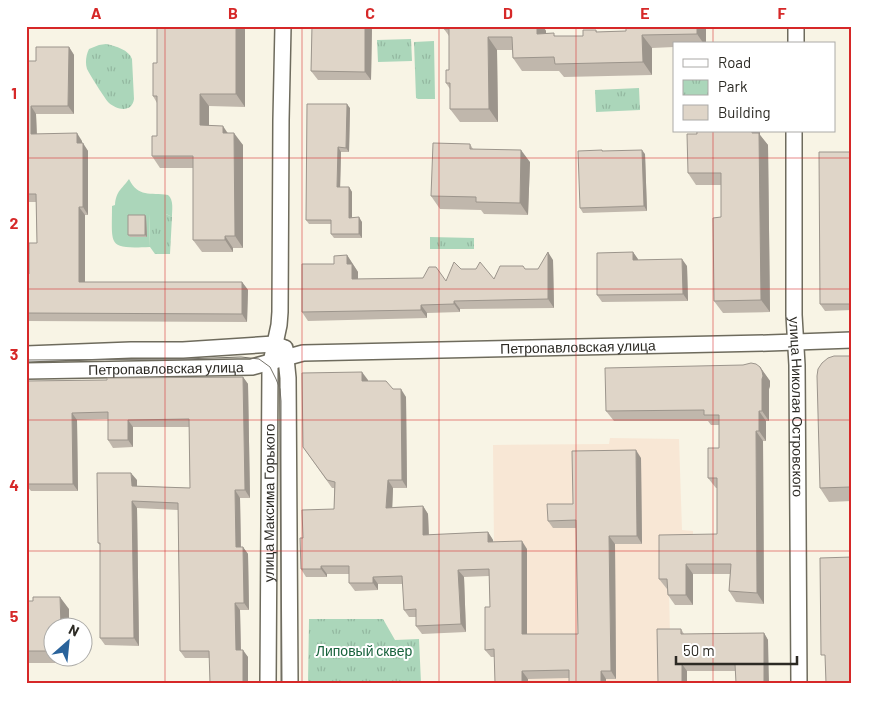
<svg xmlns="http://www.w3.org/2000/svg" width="878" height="709" font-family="Barlow,sans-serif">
  <defs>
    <pattern id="park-tufts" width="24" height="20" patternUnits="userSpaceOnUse" patternTransform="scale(1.25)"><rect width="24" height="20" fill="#abd6ba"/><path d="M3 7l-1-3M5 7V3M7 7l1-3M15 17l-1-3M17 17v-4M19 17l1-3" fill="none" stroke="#93b8a0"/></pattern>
  </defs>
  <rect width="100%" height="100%" fill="#f8f4e5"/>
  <path fill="#f8e7d5" d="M610,438L679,439L682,530L693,531V545L669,589L670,636L663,683H528L494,546L493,445L609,444Z"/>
  <path fill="#abd6ba" d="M129,179C138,198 150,192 168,195C174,200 172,210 172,217L166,214H149L150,247C107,249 112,246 112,206L115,205C116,191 122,189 129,179Z"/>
  <path fill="url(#park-tufts)" d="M411,39L412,61L378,62L377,40Z
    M434,41L435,99H418L416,98L414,42Z
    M106,44C116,46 129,50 132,59L134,99C132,113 117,110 109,103C105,99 90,75 87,69C85,63 86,55 89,49L99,45Z
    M639,88L640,110L596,112L595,90Z
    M149,214H166L172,217L170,254H155L150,247Z
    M430,237L474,238V249H430Z
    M309,619H383L395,640L419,639L421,683H308Z"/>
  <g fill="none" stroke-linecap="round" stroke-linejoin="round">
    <g stroke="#6e6b5d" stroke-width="18">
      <g id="minor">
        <path d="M796,44V26"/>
        <path id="s1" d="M794,131V315L797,365L799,683"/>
        <path d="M285,348L288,378L290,683"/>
        <path d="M26,354L131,350H183L274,344L282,347"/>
        <path id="s2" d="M26,371L252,367L303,353L768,343L852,340"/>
        <path id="s3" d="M268,683L270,367L279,325L280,312L281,120L283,26"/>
      </g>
    </g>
    <use href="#minor" stroke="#fff" stroke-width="15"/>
    <path stroke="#757269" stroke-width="1" d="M26,360L184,359L241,357L259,359L270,367L276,379L280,389L281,401V683"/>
  </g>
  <path fill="#c0b7ac" d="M128,26H245V107L209,106V125L228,133L243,145V248H233V252H202L193,240V168H160L152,156L157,136V103L153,96L157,63V28H129Z
    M312,26H372L371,80H318L311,71Z
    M444,26H543L546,31V33L556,36H583L596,30L597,32L626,31V26H706V44H674V47L652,48V75L564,77L559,71H522L513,58L512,50H497L498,122H460L450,109V89L446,83L449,70V36L444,29Z
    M69,47L74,55V114H36L37,134L82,141V143L88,151V215H85V282H242L248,290L247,322L26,321V274H29L37,243L36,202H26V61H36Z
    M350,108L349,152H341L340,187H349L352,192V217L362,222V238H334L331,234V224H309L306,220Z
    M697,131H760V135L768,145L770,312L723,313L714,301L721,217V185H696L688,173Z
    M470,144L473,149L530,162L528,215L484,214L481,210L440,209L431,196Z
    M602,150L603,151L645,154L647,211L583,213L580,208Z
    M852,152V310L825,311L820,304Z
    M145,215L146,217L147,237H130L128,235Z
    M633,252L638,260L687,266L688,301L602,302L597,295Z
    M347,255L358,272V279L446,281L461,269L494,279L525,269H538L553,260L554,308L460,309V312L427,313V318L308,321L302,312L334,264Z
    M852,356V501L829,502L820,488Z
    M760,367L770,381V386L769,389V421H766V441H763L764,604L736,602L729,591L730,574H693V605H675L668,595L667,589L659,579L717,534V488H716L708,478L719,448V425H711L708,421H614L606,411Z
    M243,377L248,384L250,498H240L241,547H243L248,554L249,610H240L241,650L248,657V683H210V658H185L180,651L178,510L137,508L139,646L105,645L100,638V545L98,543L137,480V486L190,488L189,427H133V447L113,448L108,440V419L77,420L78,491H31L26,485V381L107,380Z
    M368,380V381L393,389L406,397L407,488H393L392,507L423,506L428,514L429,535L488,532L493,540V542L527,549V634H578L576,528H553L548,521L641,458L642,544H615L616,679H606V683H569V678L528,679L494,657H491L485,650L490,607L489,576L464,577L466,632L422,634L416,626V617H409L404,610L403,584H378V590L355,591L349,583V574H327V577H306L301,569L303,538L334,509V488H332L303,447Z
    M26,601L69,609V626H52V656H70V663H26Z
    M681,629L684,634L764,633L768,640L735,671H687L658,683Z"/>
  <path fill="#9c958c" d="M236,26H245V107L236,94Z
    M365,26H372L371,80L365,72Z
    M537,26H543L546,31V47L537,34Z
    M697,26H706V44H704L697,34Z
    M642,35L652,48V75L643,62Z
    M488,37L497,50L498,122L489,109Z
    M69,47L74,55V114L68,106Z
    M200,94L209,106V138L200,125Z
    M347,104L350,108L349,152L346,148Z
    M31,106L36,114L37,142L31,134Z
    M223,126L231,138L223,133Z
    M752,131H760V135L768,145L770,312L761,300Z
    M77,133L82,141V151L77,143Z
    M234,133L243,145V248L235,236Z
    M83,143L88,151V215L83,207Z
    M338,147L341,152L340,192L337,187Z
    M521,150L530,162L528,215L520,203Z
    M642,150L645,154L647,211L644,206Z
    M349,187L352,192V222L349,218Z
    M79,207L85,215V290L79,282Z
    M145,215L146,217L147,237L145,235Z
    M359,217L362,222V238L359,234Z
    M225,236L233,248V252L225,240Z
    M548,252L553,260L554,308L548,299Z
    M633,252L638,259V266L633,260Z
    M347,255L358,272V287L352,279L347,264Z
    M682,259L687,266L688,301L683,294Z
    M242,282L248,290L247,322L242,314Z
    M454,301L460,309V312L454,304Z
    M421,305L427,313V318L421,310Z
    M760,367L770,381V386L769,389V421L762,411Z
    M362,372L368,380V389L362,381Z
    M243,377L248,384L250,498L245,490Z
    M401,389L406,397L407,488L402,480Z
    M759,411L766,421V441L759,431Z
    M72,413L77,420L78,491L73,484Z
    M128,420L133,427V447L128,440Z
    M756,431L763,441L764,604L757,593Z
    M636,450L641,458L642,544L637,536Z
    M850,470L852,473V490L850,487Z
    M131,473L137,480V493L132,486Z
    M388,480L393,488L392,515L386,508Z
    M235,490L240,498L241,555L236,547Z
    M132,501L137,508L139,646L134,638Z
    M423,506L428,514L429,543L423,535Z
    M488,532L493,540L494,549L488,542Z
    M609,536L615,544L616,679L611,671Z
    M522,541L527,549V642L522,634Z
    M243,547L248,554L249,610L244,603Z
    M686,564L693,574V605L686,595Z
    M321,566L327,574V577L321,569Z
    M458,570L464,577L466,632L461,624Z
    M373,577L378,584V590L373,583Z
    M60,597L69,609V626H61Z
    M235,603L240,610L241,657L236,650Z
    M764,633L768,640L769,683H764Z
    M243,650L248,657V683H243Z
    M65,656H70V663Z
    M682,664L687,671V683H682Z
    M522,671L528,679V683H522Z
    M601,671L606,679V683H602L601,682Z"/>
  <path fill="#dfd5c8" stroke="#9c958c" d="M157,26H236V94H200V125L223,126V133H234L235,236H225V240H193V156H152V136H157V96H153V63H157Z
    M312,26H365V72L311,71Z
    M444,26H537V34L554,33V36H583V30H596V32L626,31V26H697V34L642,35L643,62L555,64L554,57L513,58L512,37H488L489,109H450V83H446V70H449V29H444Z
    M36,47H69L68,106H31V134L77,133V143H83V207H79V282H242V314L26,313V274H29V243H37L36,194H26V61H36Z
    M307,104H347L346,148L338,147L337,187H349V218L359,217V234H331V220H306Z
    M697,131H752V133H759L761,300L714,301L713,218L721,217V173H688L687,134H697Z
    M433,143L470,144V149L521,150L520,203L476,202V197L431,196Z
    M602,150V151L642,150L644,206L580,208L578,151Z
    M819,152H852V304H820Z
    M128,215H145V235H128Z
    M548,252V299L454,301V304L421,305V310L302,312V264H334V256L347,255V264H352V279L423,278L429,267H436L446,281L454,262L461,269H476L480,262L494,279L500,266H523L525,269H538Z
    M633,252V260L682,259L683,294L597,295V253Z
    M834,356H852V470H850V487L820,488L817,376L818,369L822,363L828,358Z
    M751,363L756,364L760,367L762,371L763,376L762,379V411H759V431H756L757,593L729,591L731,564H686V595H668L667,579H659V535L717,534V478H708V448H719V415H704V410L606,411L605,368L743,365Z
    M362,372V381H386L393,389H401L402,480H388L386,508L423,506V535L488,532V542L522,541V634H578L576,520L548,521L547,504H573L572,451L636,450L637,536H609L611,671H601V682L599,683H569V670L522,671V683H495L494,649L485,650V607H490L489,569L458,570L461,624L416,626V609L404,610L402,576L373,577V583H349V566H321V569H301L300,538H303L302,510L334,509L335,482L327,480L303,447L302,373Z
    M243,377L245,490H235L236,547H243L244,603H235L236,650H243V683H210L209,651H180L178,503L132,501L134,638H100V543H98L97,473H131L132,486L190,488L189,419L128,420V440H108V412L72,413L73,484H26V381L107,380V378Z
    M852,557V683H826L825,655H821L820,558Z
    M33,597H60L61,626H52V651H26V601H33Z
    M657,629H681V634L764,633V683H736L735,664H682V683H658Z"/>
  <path fill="none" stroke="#d62828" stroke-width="1" stroke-opacity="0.55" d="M165,26V683M302,26V683M439,26V683M576,26V683M713,26V44M713,131V683M26,158H852M26,289H852M26,420H852M26,551H852"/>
  <g text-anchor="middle" stroke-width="4" stroke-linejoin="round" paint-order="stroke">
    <g font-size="14" fill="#2c2a24" stroke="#fff">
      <text dy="5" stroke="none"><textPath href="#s2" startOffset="554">Петропавловская улица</textPath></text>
      <text dy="5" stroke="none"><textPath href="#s2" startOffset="140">Петропавловская улица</textPath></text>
      <text dy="5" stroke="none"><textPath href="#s1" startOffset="276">улица Николая Островского</textPath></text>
      <text dy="5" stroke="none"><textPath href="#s3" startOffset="180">улица Максима Горького</textPath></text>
    </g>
    <g font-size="14" fill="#18623c" stroke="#fff">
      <text x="364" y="656">Липовый сквер</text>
    </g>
  </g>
  <rect width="878" height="709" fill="none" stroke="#ffffff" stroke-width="55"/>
  <rect x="673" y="42" width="162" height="90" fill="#ffffff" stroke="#abaaa7"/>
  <rect x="683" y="59" width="25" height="8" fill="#ffffff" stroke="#abaaa7"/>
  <text x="718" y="68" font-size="15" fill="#2c2a24">Road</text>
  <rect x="683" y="80" width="25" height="15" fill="url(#park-tufts)" stroke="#abaaa7"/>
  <text x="718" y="92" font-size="15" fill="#2c2a24">Park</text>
  <rect x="683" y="105" width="25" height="15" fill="#dfd5c8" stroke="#abaaa7"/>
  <text x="718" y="118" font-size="15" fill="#2c2a24">Building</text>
  <g transform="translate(68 642) rotate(27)"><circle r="24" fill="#ffffff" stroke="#abaaa7"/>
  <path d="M0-4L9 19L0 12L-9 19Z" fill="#2a639b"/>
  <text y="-8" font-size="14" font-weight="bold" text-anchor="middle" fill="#2c2a24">N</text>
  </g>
  <path d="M676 656v8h121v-8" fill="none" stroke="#2c2a24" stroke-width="2.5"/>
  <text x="683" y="656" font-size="15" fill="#2c2a24" stroke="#ffffff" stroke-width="4" paint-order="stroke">50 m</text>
  <rect x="28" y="28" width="822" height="654" fill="none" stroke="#d62828" stroke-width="2"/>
  <g font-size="16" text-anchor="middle" font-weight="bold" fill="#d62828">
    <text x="96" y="19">A</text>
    <text x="233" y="19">B</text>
    <text x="370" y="19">C</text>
    <text x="508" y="19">D</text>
    <text x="645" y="19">E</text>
    <text x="782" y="19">F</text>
    <text x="14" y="99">1</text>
    <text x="14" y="229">2</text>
    <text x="14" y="360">3</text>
    <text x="14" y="491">4</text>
    <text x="14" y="622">5</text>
  </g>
</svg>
